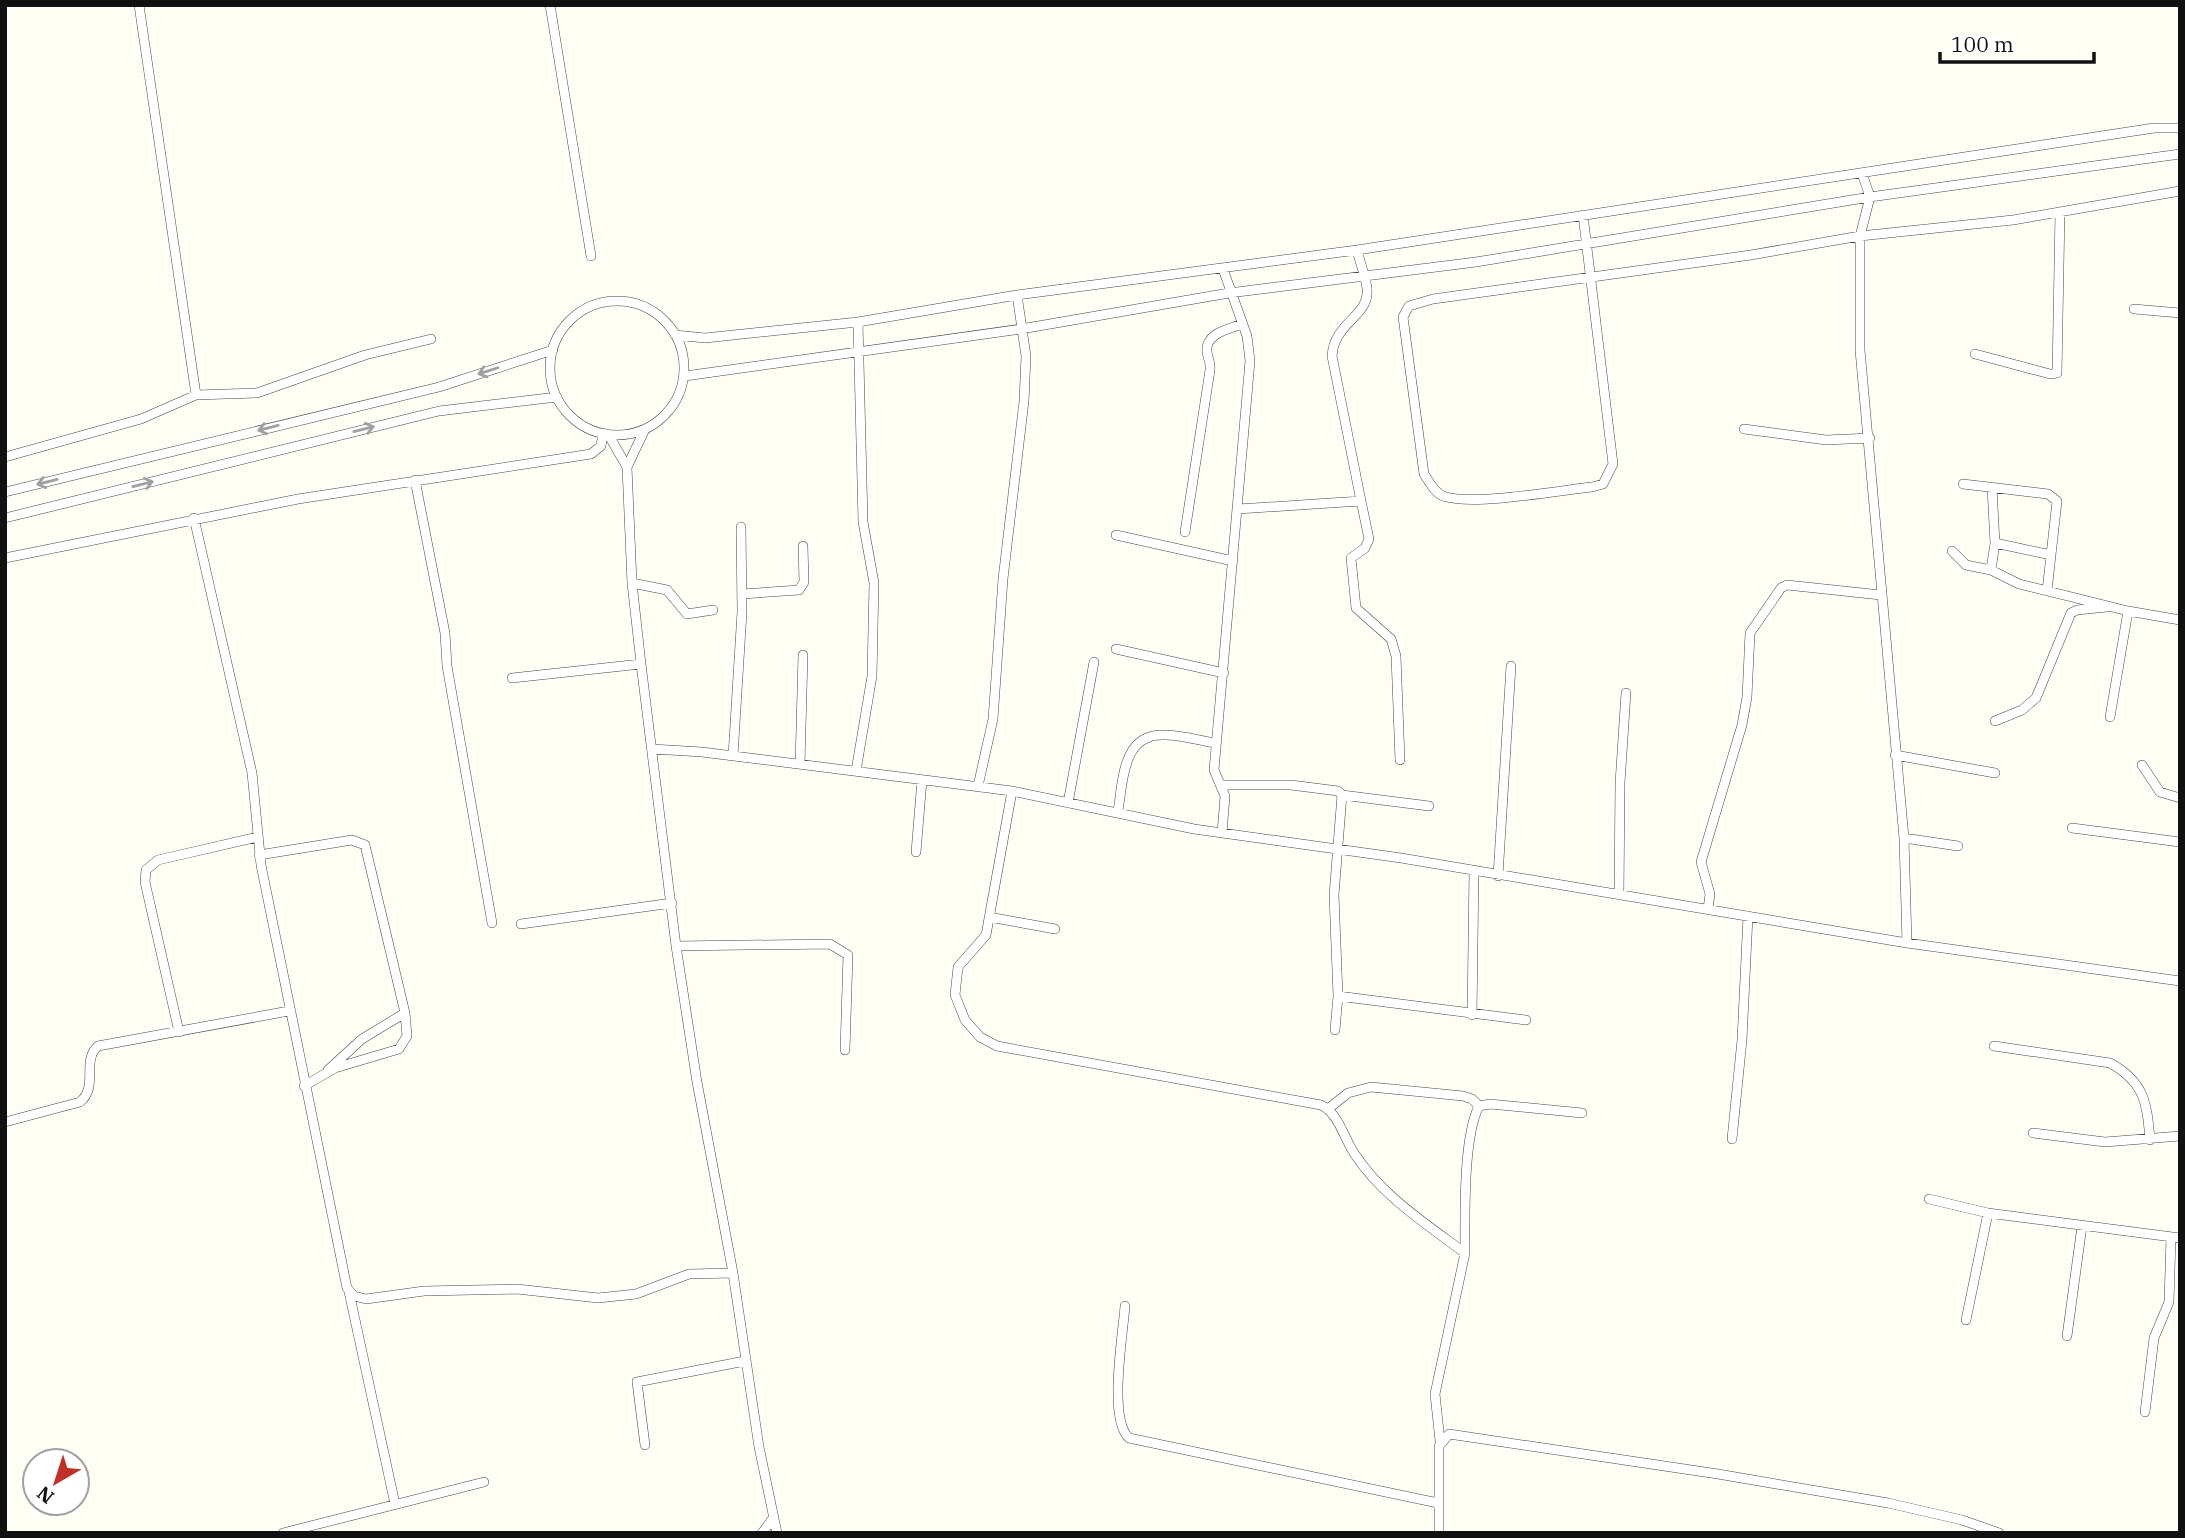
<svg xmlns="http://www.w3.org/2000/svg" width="2185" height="1538" font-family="'IBM Plex Serif',serif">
  <rect width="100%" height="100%" fill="#fffef5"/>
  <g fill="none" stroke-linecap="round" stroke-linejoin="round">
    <g stroke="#444" stroke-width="10">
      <path id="minor" d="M550,5L591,256
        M1862,173L1870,197L1860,236V350L1904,838L1907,943
        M1583,215L1613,464L1603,484L1592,487C1556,491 1478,505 1446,497C1435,494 1430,483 1424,474L1403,317L1409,306L1433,299L1751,255L1860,236L2013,220L2180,191
        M550 368a67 67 0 1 1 134 0a67 67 0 1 1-134 0Z
        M2134,309L2180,313
        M675,335L705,338L858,322L1017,295L1357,250L2154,128H2180
        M1975,354L2050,374L2057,373L2060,212
        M685,376L1021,329L1229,293L1476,262L1870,197L2180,154
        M196,395L257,393L365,355L431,339
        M645,429L627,467L632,583L641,664L676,946L697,1082L733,1273L759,1447L777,1533
        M1744,429L1826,440L1870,438
        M608,434L627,467
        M5,457L141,419L196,395L139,5
        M415,480L445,633L447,666L492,923
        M1963,484L2048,494L2057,501L2047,591
        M5,492L439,387L553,350
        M1361,501L1369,539L1365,548L1351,558L1356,608L1391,639L1396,656L1400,760
        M1238,509L1361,501L1332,356C1334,322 1370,316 1367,289C1366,277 1360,263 1357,250
        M5,518L439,411L557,397
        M194,518L252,773L261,865L347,1288L354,1296L366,1299L424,1291L517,1289L598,1298L636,1294L689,1274L733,1273
        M1185,532L1210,370C1211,363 1208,359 1207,352C1205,333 1229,329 1242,324
        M1116,535L1233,561
        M1995,543L2051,555
        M1952,551L1966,565L1991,570L2019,584L2128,611L2180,620
        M5,558L298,499L591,454L601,446L603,433
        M1991,570L1995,543L1992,488
        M632,583L667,590L687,614L713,610
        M742,594L799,590L804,582L803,546
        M1116,649L1224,673
        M512,678L641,664
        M2110,717L2128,611
        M1995,721L2022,710L2036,698L2071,613L2077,610L2107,607
        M652,749L702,752L1012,791L1194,829L1401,858L1907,943L2180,981
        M1895,755L1995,773
        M733,756L742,612L741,527
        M800,764L803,655
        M2142,765L2160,792L2180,798
        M856,771L872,676L874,583L863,522L858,322
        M1222,785H1291L1338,791L1342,795L1334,895L1338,996L1335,1030
        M978,786L993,719L1003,579L1024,401L1026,356L1017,295
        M1012,791L986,935L958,967L955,995L965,1020L980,1037L997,1046L1321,1105C1339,1114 1343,1136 1354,1153C1381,1195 1426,1224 1465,1253L1435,1394L1440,1441
        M1342,795L1429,806
        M1068,803L1094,662
        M1118,811C1123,782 1122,735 1162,735C1180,734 1199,741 1216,743
        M2072,828L2180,842
        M1222,833L1225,796L1214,770L1250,361L1247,336L1223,269
        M1904,838L1958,846
        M916,852L922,780
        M259,855L352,840L365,845L405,1013L407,1036L399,1049L335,1068L304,1086
        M1498,876L1511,666
        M1619,895L1620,783L1626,693
        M1708,909L1710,894L1701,862L1742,725L1747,697L1750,633L1781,588L1787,585L1881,595
        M989,917L1055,929
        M521,924L672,903
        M676,946L830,944L848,955L845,1050
        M1338,996L1526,1020
        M1472,1015L1474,871
        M179,1032L145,882L146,870L158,860L258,837
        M1994,1046L2110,1063C2145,1082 2147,1104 2150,1140
        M328,1070L362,1039L405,1013
        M1328,1109L1348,1093L1371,1087L1463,1096L1472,1099L1479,1106
        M5,1122L80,1102C99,1086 81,1061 98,1046L289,1011
        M2033,1133L2105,1142L2180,1136
        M1732,1139L1742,1040L1748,916
        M1929,1199L1988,1213L2180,1238
        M1465,1253C1465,1216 1463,1137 1479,1106L1490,1104L1582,1113
        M349,1292L395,1504
        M1125,1306C1123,1334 1108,1419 1129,1438L1438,1503
        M1966,1320L1988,1213
        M2067,1336L2082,1226
        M2145,1412L2154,1338L2169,1302L2171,1238
        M645,1445L637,1382L745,1361
        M283,1533L484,1482
        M762,1533L774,1517
        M1439,1533V1446L1449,1434L1718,1474L1888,1503L1962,1520L1999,1533"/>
    </g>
    <use href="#minor" stroke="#fff" stroke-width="9"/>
  </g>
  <defs><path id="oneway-shaft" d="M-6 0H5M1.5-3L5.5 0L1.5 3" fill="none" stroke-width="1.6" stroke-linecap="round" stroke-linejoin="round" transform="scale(1.75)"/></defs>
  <g stroke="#a0a0a0">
    <use href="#oneway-shaft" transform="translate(488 371) rotate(162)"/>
    <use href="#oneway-shaft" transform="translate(268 428) rotate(166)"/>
    <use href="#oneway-shaft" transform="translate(364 429) rotate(-14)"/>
    <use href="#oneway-shaft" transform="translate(47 482) rotate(166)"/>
    <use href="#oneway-shaft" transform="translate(143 484) rotate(-14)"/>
  </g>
  <rect width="2185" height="1538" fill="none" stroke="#111111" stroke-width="14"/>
  <g transform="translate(56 1482) rotate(219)"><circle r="33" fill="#ffffff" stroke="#a0a0a0" stroke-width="2"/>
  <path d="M0-5L12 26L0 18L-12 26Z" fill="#c22e28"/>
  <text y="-10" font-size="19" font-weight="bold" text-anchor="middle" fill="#111111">N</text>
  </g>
  <path d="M1940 52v10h154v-10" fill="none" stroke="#111111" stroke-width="3.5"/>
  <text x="1951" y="52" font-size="21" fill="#111111" stroke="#ffffff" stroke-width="5" paint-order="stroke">100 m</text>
</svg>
